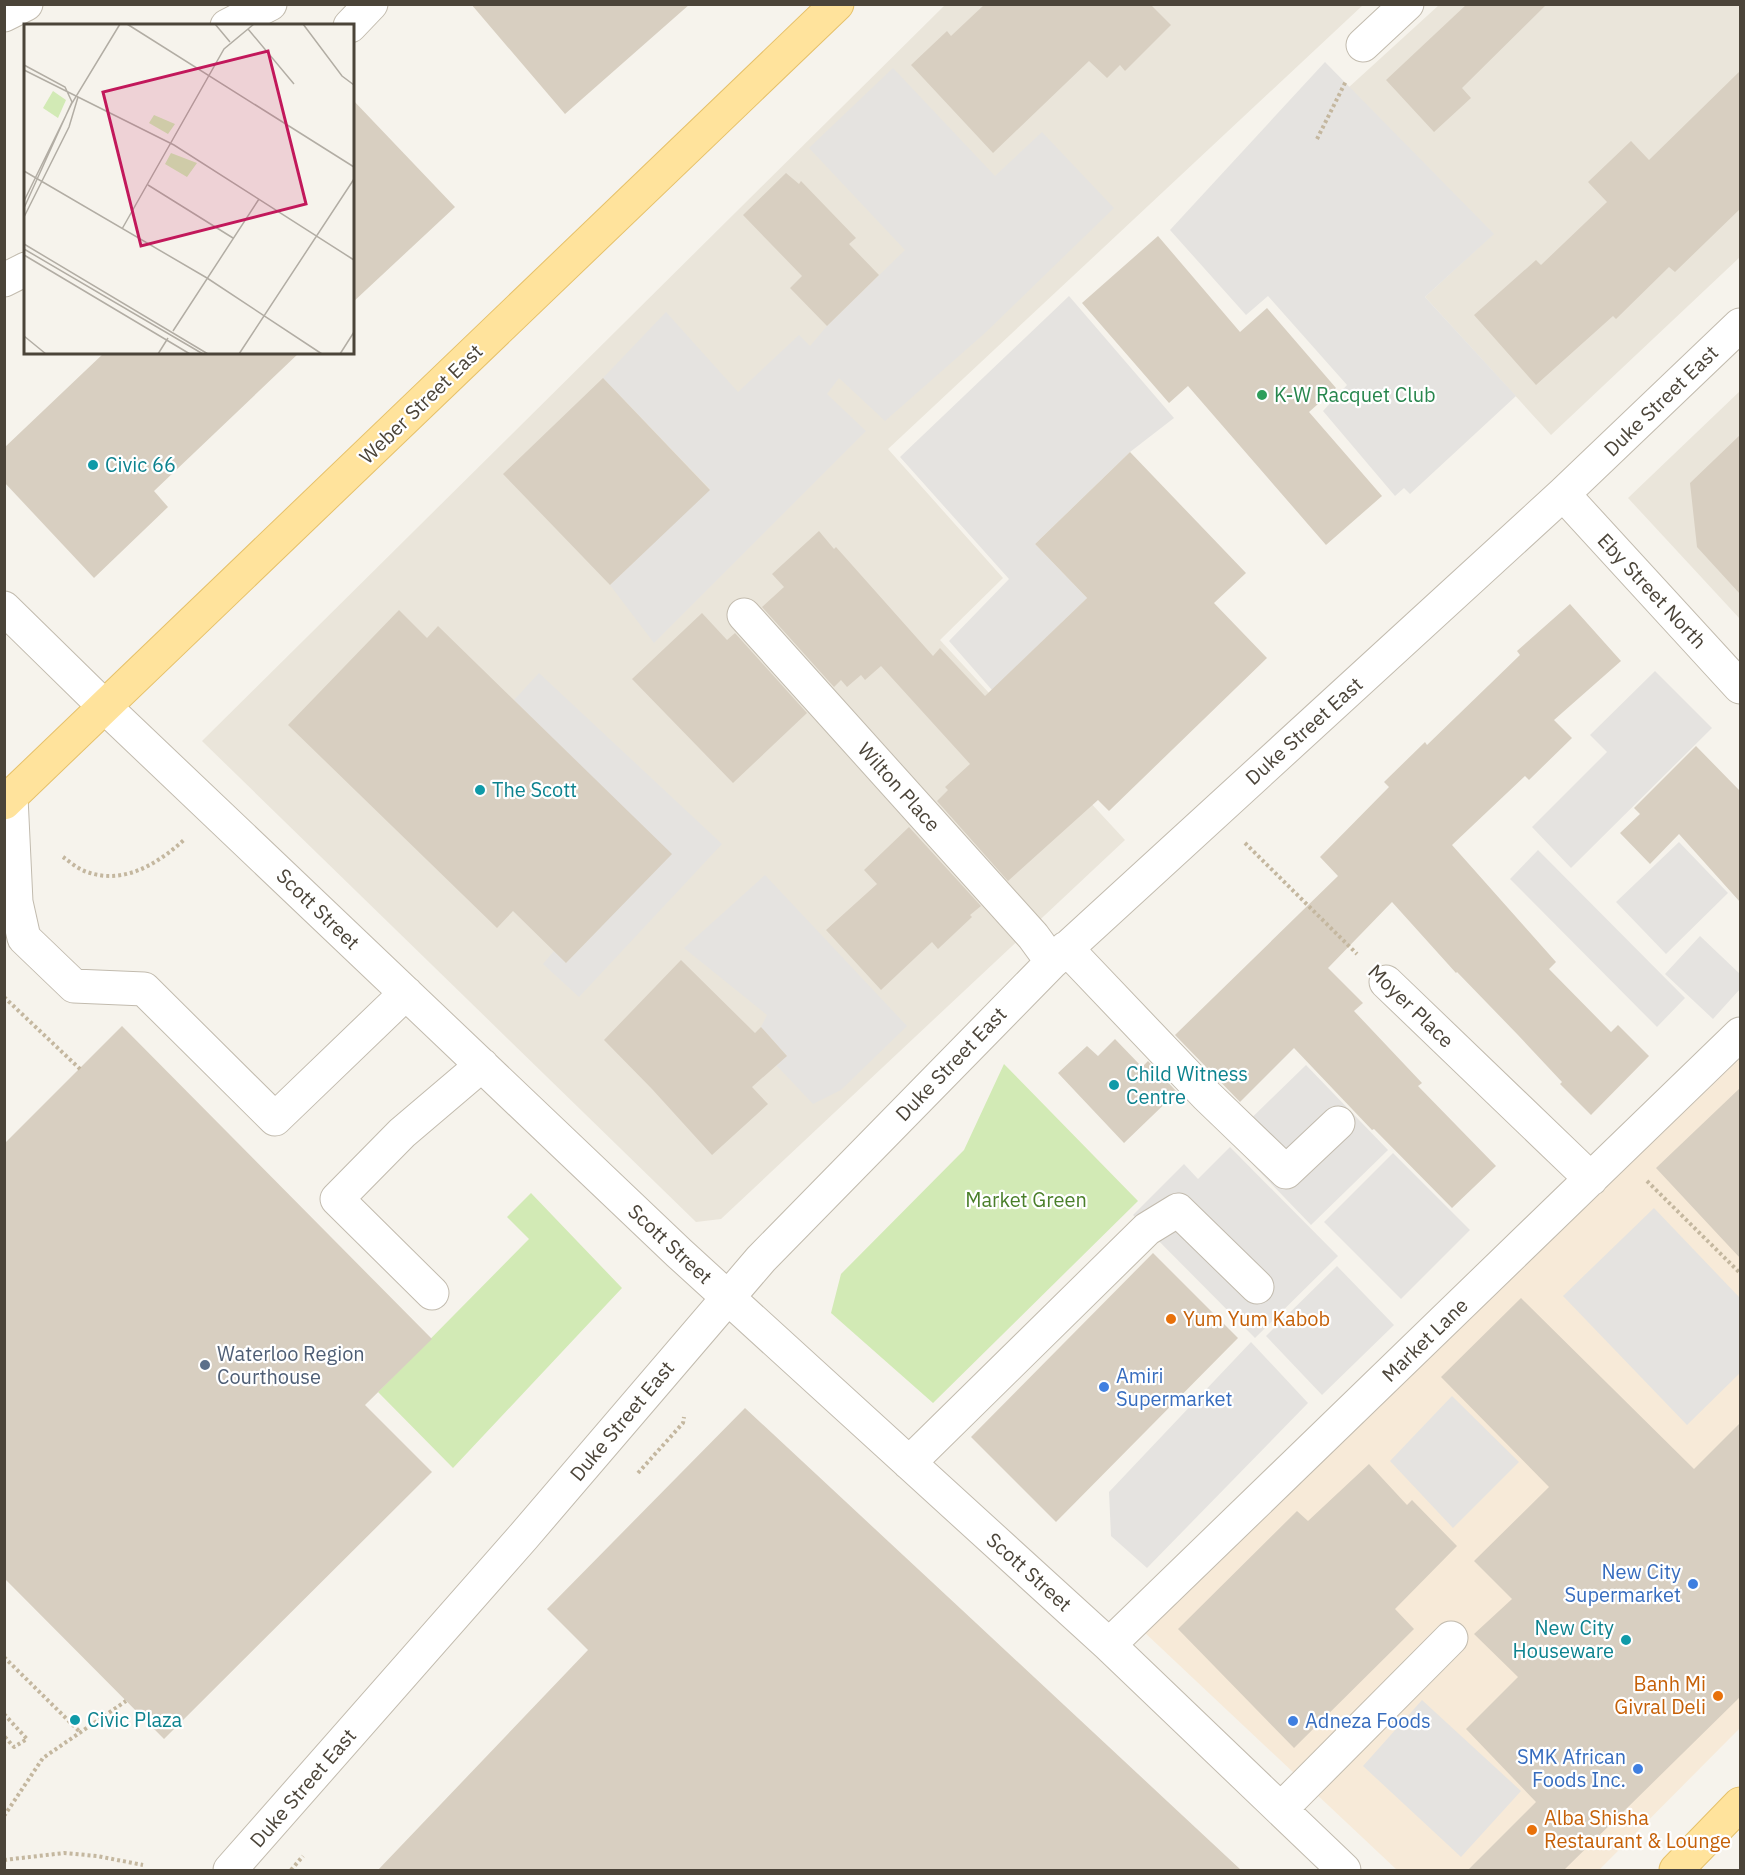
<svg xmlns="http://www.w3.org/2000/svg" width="1745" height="1875" font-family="'IBM Plex Sans',sans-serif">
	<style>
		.residential { fill: #eae5da }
		.commercial { fill: #f7ead8 }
		.green { fill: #d2eab5 }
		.parking { fill: #e5e3e0 }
		.building { fill: #d8cfc1 }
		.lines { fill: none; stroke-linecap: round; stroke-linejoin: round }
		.minor-casing { stroke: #c2bbae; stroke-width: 35 }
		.major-casing { stroke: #e6c16a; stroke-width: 35 }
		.path { stroke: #c4b79f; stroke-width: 4; stroke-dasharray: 3 3; stroke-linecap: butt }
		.minor { stroke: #fff; stroke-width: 33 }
		.major { stroke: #ffe39c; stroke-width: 33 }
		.leisure-dot { fill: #2e9e5b; stroke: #fff; stroke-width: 2 }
		.culture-dot { fill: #0f9aa8; stroke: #fff; stroke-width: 2 }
		.food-dot { fill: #e8710a; stroke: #fff; stroke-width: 2 }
		.service-dot { fill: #5c6f8a; stroke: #fff; stroke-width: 2 }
		.shop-dot { fill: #3f7fe0; stroke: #fff; stroke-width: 2 }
		.labels { text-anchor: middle; stroke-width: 4.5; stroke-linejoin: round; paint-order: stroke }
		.leisure-label { font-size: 20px; fill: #27864d; stroke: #fff; text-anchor: start }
		.street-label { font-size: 20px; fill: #4b4439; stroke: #fff }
		.culture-label { font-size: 20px; fill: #0d838f; stroke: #fff; text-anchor: start }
		.park-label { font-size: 20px; fill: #4a7f2a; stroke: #fff }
		.food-label { font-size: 20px; fill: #c56008; stroke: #fff; text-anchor: start }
		.service-label { font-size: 20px; fill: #4e5e75; stroke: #fff; text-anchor: start }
		.shop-label { font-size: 20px; fill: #366cbe; stroke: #fff; text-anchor: start }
		.inset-road { fill: none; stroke: #b2ada4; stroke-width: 1.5 }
		.view { fill: #c2185b; fill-opacity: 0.15; stroke: #c2185b; stroke-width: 3 }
		.inset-edge { fill: none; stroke: #4b4439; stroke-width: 3 }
	</style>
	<rect width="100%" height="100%" fill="#f6f3ec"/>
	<path class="residential" d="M 945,5 L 1363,5 L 888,449 L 1003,578 L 940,640 L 1125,840 L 721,1219 L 696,1222 L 202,741 Z
		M 1439,5 L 1740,5 L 1740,257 L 1551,435 L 1425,297 L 1493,234 L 1348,88 Z
		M 1740,391 L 1740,619 L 1628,498 Z"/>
	<path class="commercial" d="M 1740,1058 L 1740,1728 L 1599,1870 L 1397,1870 L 1143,1631 Z"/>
	<path class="green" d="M 1004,1064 L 1138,1201 L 933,1403 L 831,1313 L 841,1274 L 964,1150 Z
		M 531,1193 L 622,1288 L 453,1468 L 378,1392 L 529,1239 L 507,1217 Z"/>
	<path class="parking" d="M 1325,62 L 1494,234 L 1425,297 L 1516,396 L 1410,494 L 1404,488 L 1395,496 L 1323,411 L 1347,385 L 1268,296 L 1246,315 L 1170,230 Z
		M 893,68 L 995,176 L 1042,132 L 1114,208 L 985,333 L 885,421 L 839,378 L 827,394 L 866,431 L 654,643 L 610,585 L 710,489 L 603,378 L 666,312 L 738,392 L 799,335 L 810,346 L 827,326 L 905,250 L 809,148 Z
		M 1069,296 L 1174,418 L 1130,452 L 1035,544 L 1087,598 L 992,690 L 949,641 L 1009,579 L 900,457 Z
		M 1655,671 L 1712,728 L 1571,868 L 1532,827 L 1607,752 L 1590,735 Z
		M 539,673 L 722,844 L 579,997 L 543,964 L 554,951 L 566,963 L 671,854 L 514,700 Z
		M 1679,842 L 1728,893 L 1666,954 L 1616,902 Z
		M 1538,850 L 1685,998 L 1657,1027 L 1510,879 Z
		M 765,875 L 907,1026 L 841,1090 L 813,1104 L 776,1065 L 787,1056 L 761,1027 L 767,1015 L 684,948 Z
		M 1700,936 L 1740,974 L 1740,989 L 1713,1019 L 1665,974 Z
		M 1306,1065 L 1388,1150 L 1311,1225 L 1229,1140 Z
		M 1230,1147 L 1338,1256 L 1255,1338 L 1133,1215 L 1184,1164 L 1198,1179 Z
		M 1393,1153 L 1470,1230 L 1401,1299 L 1324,1222 Z
		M 1654,1208 L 1740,1298 L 1740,1373 L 1687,1425 L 1563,1296 Z
		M 1337,1266 L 1394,1325 L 1322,1395 L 1266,1336 Z
		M 1251,1342 L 1308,1403 L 1147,1568 L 1111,1536 L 1109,1492 Z
		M 1452,1396 L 1519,1462 L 1453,1528 L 1390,1461 Z
		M 1422,1700 L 1521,1791 L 1461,1857 L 1363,1766 Z"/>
	<path class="building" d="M 471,4 L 690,4 L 565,114 Z
		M 985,4 L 1150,4 L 1171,25 L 1125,71 L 1120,65 L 1107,78 L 1089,61 L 993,153 L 911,65 L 947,31 L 951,36 Z
		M 1467,4 L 1547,4 L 1462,88 L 1471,98 L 1434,132 L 1386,80 Z
		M 1740,71 L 1740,209 L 1675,272 L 1669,267 L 1616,319 L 1613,316 L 1536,385 L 1474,315 L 1536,260 L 1541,265 L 1607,202 L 1588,182 L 1631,141 L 1649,160 Z
		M 352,99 L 455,207 L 352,303 Z
		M 786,173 L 799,184 L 801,181 L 856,238 L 849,244 L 879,275 L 827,326 L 790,288 L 802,276 L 743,215 Z
		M 1158,236 L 1240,332 L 1267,308 L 1336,388 L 1309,412 L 1382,496 L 1326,545 L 1188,386 L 1169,403 L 1082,303 Z
		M 105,352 L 300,352 L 154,491 L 168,507 L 94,578 L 4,482 L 4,448 Z
		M 603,378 L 710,490 L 610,585 L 503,474 Z
		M 1740,435 L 1740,594 L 1697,547 L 1690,483 Z
		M 1130,452 L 1246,573 L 1214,603 L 1267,658 L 1109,811 L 1098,800 L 1008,881 L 937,801 L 948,790 L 945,787 L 970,764 L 881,666 L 865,680 L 861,675 L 847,687 L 841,680 L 834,687 L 762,607 L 784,587 L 772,574 L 819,531 L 834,549 L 836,547 L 933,656 L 940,648 L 985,696 L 1087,598 L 1035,544 Z
		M 1570,604 L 1621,661 L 1554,720 L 1572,738 L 1529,780 L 1525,776 L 1452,845 L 1556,962 L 1549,969 L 1611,1032 L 1618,1025 L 1649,1056 L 1591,1115 L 1560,1084 L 1562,1082 L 1518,1035 L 1457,972 L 1456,973 L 1392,902 L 1328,968 L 1363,1003 L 1354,1011 L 1422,1083 L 1418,1086 L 1496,1166 L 1452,1208 L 1374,1129 L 1372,1130 L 1294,1048 L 1240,1102 L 1175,1035 L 1338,876 L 1320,857 L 1389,787 L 1384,782 L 1425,742 L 1427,745 L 1520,655 L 1517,651 Z
		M 399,610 L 427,638 L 438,626 L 672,854 L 566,963 L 513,911 L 497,928 L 288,725 Z
		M 702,613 L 727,640 L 735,633 L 807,713 L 733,783 L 632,679 Z
		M 1696,746 L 1740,791 L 1740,902 L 1679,834 L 1650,864 L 1620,833 L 1640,814 L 1634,808 Z
		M 909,827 L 981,906 L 970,915 L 972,917 L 938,949 L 932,942 L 881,990 L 826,930 L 877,884 L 864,870 Z
		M 681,960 L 755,1033 L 761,1027 L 787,1056 L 752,1087 L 768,1104 L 712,1155 L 652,1089 L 604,1040 Z
		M 122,1026 L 432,1339 L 365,1405 L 432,1472 L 164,1739 L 4,1578 L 4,1144 Z
		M 1115,1039 L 1142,1067 L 1148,1061 L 1177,1092 L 1124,1143 L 1058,1073 L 1087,1046 L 1098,1056 Z
		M 1740,1088 L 1740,1258 L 1656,1168 Z
		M 1153,1253 L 1238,1338 L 1056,1522 L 971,1437 Z
		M 1521,1298 L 1694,1469 L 1740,1423 L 1740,1697 L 1564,1870 L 1468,1870 L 1536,1802 L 1466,1729 L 1518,1677 L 1474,1634 L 1512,1599 L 1474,1561 L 1549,1487 L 1441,1377 Z
		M 745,1408 L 976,1623 L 1241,1870 L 378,1870 L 588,1650 L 547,1609 Z
		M 1369,1464 L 1407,1505 L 1412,1500 L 1457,1546 L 1395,1609 L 1414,1629 L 1294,1748 L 1178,1629 L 1297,1511 L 1308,1521 Z"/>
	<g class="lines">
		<g class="minor-casing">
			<path id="minor" d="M 4,15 L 26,4
				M 227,26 L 270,4
				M 350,26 L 371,4
				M 1363,45 L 1407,4
				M 4,280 L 26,269
				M 1563,494 L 1740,687
				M 4,608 L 105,707 L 679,1253 L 1109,1645 L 1344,1870
				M 744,615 L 1033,936 L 1052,962
				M 11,797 L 16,902 L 24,938 L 74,986 L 144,989 L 275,1119 L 406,993
				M 1066,948 L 1207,1096 L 1286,1172 L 1338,1123
				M 1386,982 L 1591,1179
				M 432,1293 L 337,1199 L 402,1133 L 482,1065
				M 909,1463 L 1147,1229 L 1178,1210 L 1257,1287
				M 1109,1645 L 1740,1034
				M 1281,1809 L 1451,1638
				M 230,1870 L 523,1537 L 761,1259 L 1052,962 L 1563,494 L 1740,325"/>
		</g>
		<g class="major-casing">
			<path id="major" d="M 4,803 L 837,4
				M 1676,1870 L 1740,1804"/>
		</g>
		<path class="path" d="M 1317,139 L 1346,81
			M 1245,843 L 1357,954
			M 63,857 C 70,862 78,869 87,872 C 124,885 157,864 184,840
			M 4,997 L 80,1069
			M 1647,1181 L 1740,1273
			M 638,1473 L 683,1423 L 684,1417
			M 4,1657 L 81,1733
			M 4,1714 L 27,1739 L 14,1747 L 4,1736
			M 4,1816 L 43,1758 L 126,1701
			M 4,1860 L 64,1853 L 97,1856 L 143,1865
			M 291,1870 L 303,1856"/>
		<use href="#minor" class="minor"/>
		<use href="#major" class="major"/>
	</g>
	<circle class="leisure-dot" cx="1262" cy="395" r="6"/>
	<g class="culture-dot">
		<circle cx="93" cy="465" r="6"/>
		<circle cx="480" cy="790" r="6"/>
		<circle cx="1114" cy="1085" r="6"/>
		<circle cx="1626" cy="1640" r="6"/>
		<circle cx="75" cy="1720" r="6"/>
	</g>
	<g class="food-dot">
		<circle cx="1171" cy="1319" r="6"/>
		<circle cx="1718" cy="1696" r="6"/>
		<circle cx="1532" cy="1830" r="6"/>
	</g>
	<circle class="service-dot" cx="205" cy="1365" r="6"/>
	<g class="shop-dot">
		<circle cx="1104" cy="1387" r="6"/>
		<circle cx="1693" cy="1584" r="6"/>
		<circle cx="1293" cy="1721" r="6"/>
		<circle cx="1638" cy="1769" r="6"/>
	</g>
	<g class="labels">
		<g class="leisure-label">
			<text x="1274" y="402">K-W Racquet Club</text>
		</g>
		<g class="street-label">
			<text transform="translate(1661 401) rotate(-44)" y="7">Duke Street East</text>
			<text transform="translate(421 404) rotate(-44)" y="7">Weber Street East</text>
			<text transform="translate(1652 591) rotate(47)" y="7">Eby Street North</text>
			<text transform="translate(1304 731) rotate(-42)" y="7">Duke Street East</text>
			<text transform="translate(899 787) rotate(48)" y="7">Wilton Place</text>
			<text transform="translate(318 909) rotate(44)" y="7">Scott Street</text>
			<text transform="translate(1411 1006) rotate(44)" y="7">Moyer Place</text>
			<text transform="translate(951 1064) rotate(-46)" y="7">Duke Street East</text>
			<text transform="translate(670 1244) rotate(43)" y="7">Scott Street</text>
			<text transform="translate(1425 1340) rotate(-44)" y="7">Market Lane</text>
			<text transform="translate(622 1421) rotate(-50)" y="7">Duke Street East</text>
			<text transform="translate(1029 1572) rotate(42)" y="7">Scott Street</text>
			<text transform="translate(303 1788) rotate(-49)" y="7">Duke Street East</text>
		</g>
		<g class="culture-label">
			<text x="105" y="472">Civic 66</text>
			<text x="492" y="797">The Scott</text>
			<text x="1126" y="1081">Child Witness<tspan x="1126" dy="23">Centre</tspan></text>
			<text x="1614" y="1635" text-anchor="end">New City<tspan x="1614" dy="23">Houseware</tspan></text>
			<text x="87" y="1727">Civic Plaza</text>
		</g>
		<g class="park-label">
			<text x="1026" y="1207">Market Green</text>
		</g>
		<g class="food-label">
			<text x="1183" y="1326">Yum Yum Kabob</text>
			<text x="1706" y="1691" text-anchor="end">Banh Mi<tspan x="1706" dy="23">Givral Deli</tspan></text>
			<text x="1544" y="1825">Alba Shisha<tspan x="1544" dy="23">Restaurant &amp; Lounge</tspan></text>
		</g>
		<g class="service-label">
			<text x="217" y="1361">Waterloo Region<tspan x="217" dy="23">Courthouse</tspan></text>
		</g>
		<g class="shop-label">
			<text x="1116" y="1383">Amiri<tspan x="1116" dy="23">Supermarket</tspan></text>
			<text x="1681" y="1579" text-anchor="end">New City<tspan x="1681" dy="23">Supermarket</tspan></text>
			<text x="1305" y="1728">Adneza Foods</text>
			<text x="1626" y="1764" text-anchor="end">SMK African<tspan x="1626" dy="23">Foods Inc.</tspan></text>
		</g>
	</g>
	<g transform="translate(24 24)">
		<rect width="330" height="330" fill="#f6f3ec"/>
		<path d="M 29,67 L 42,76 L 34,94 L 19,84 ZM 130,91 L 151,100 L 144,110 L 125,99 ZM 147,129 L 173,139 L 163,153 L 141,140 Z" fill="#d2eab5"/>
		<path class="inset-road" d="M 103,0 L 330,143M 191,0 L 206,18M 279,0 L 318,52 L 330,61M 224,5 L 270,60M 0,41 L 41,63 L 48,78 L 0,184M 0,46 L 150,121 L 330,236M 0,147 L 183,254 L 298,330M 124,161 L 209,214M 0,177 L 48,79 L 96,0M 0,193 L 45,103 L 54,73M 98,205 L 200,25 L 230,0M 0,220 L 184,330M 0,225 L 179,330M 0,231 L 166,330M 149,307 L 235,175M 0,312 L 22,330M 134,330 L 144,314M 215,330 L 330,155M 316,330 L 330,308"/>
		<path class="view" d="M 244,27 L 282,180 L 117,222 L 79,68 Z"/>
		<rect width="330" height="330" class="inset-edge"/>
	</g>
	<rect width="1745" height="1875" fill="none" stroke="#4b4439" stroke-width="12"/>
</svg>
